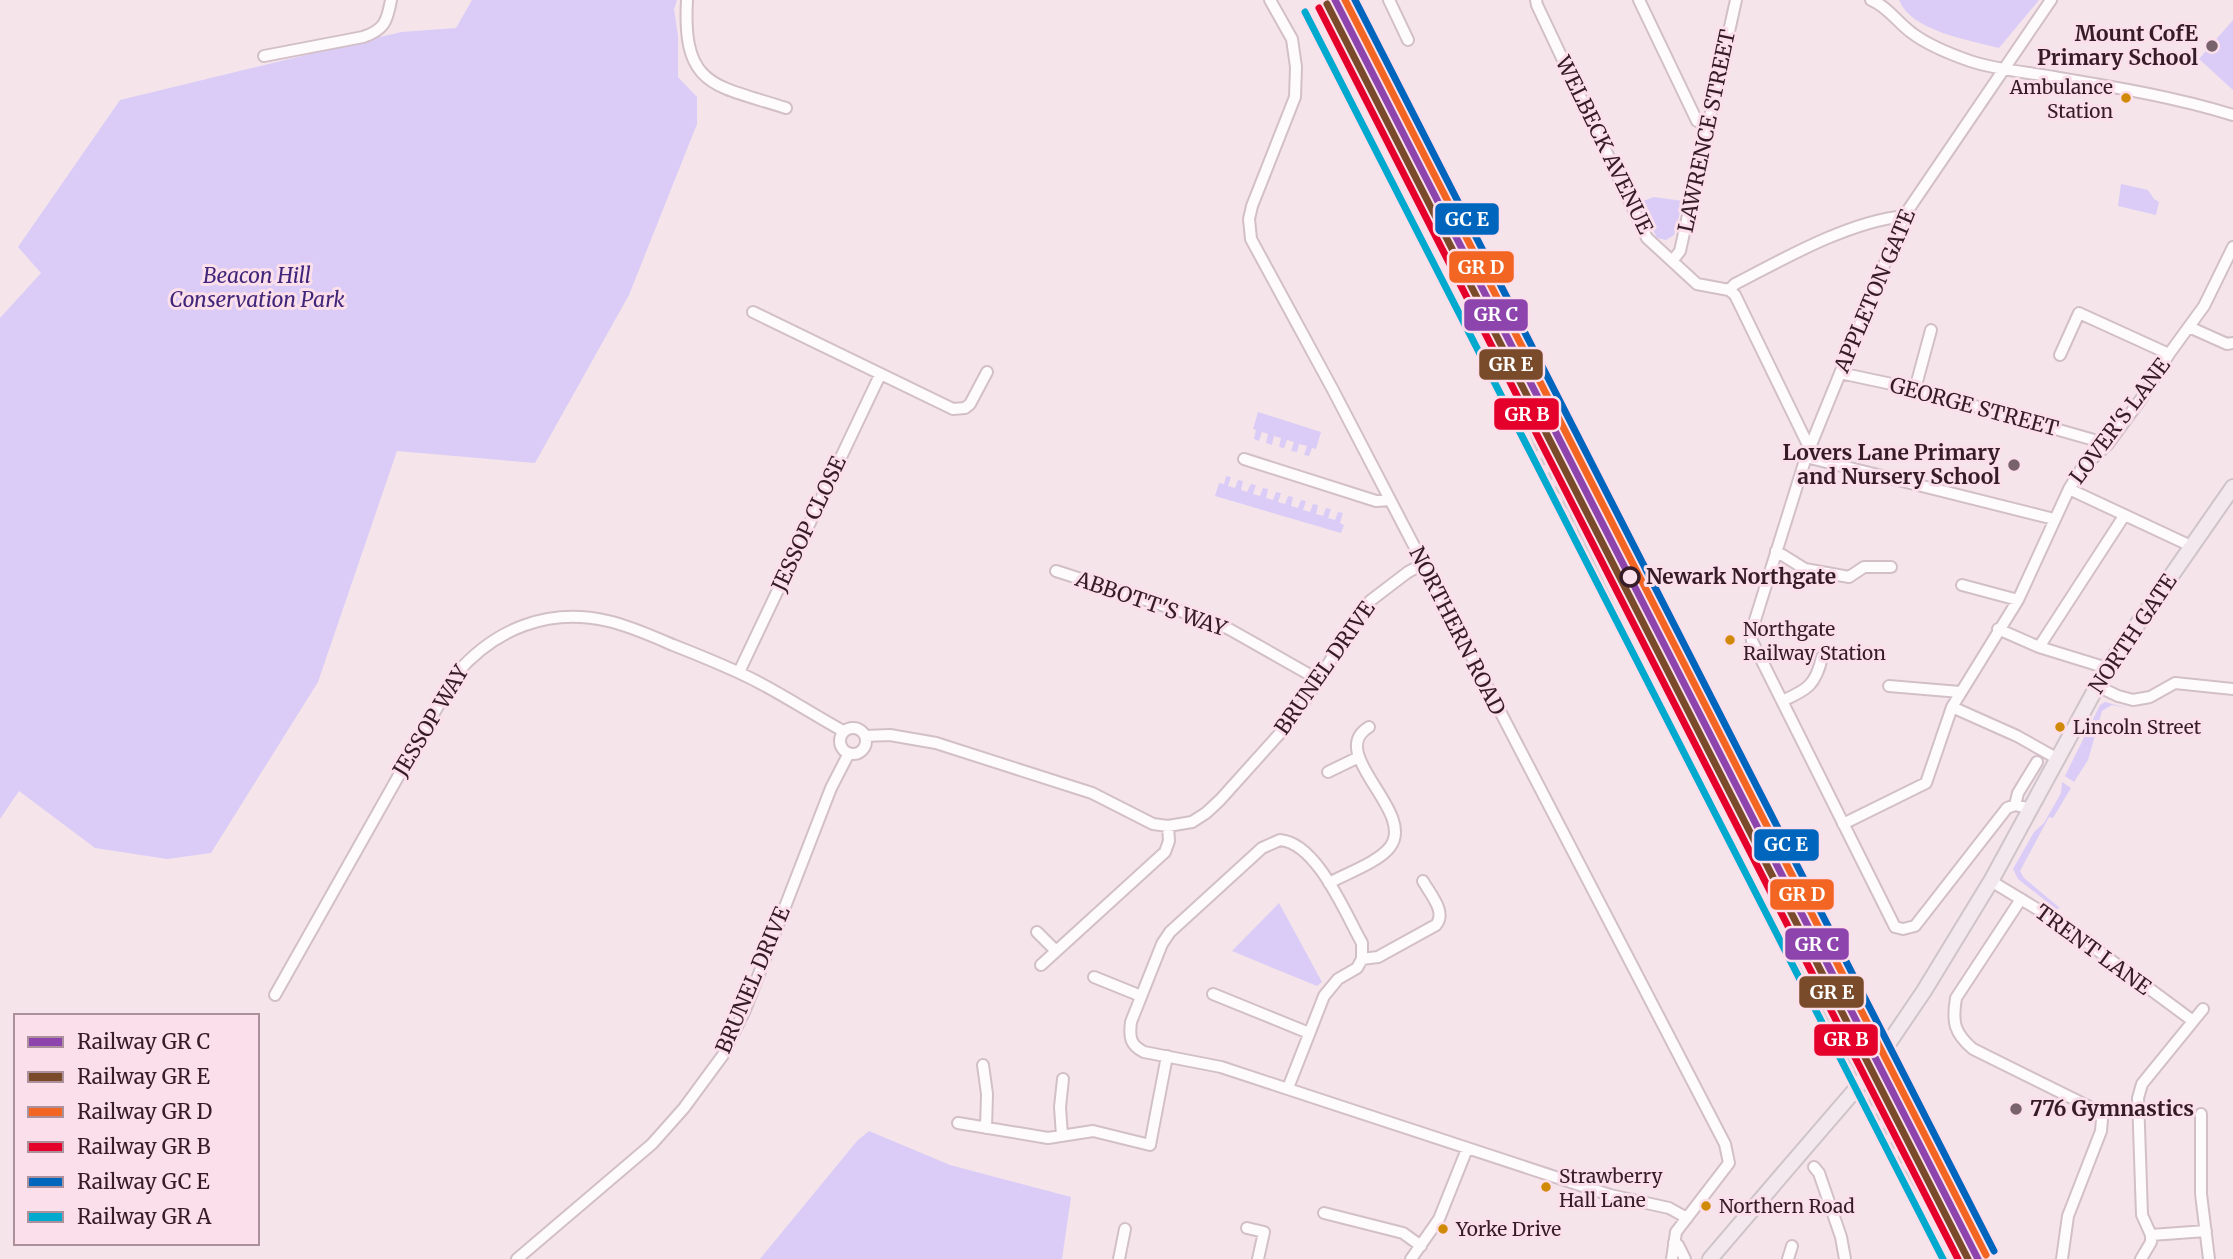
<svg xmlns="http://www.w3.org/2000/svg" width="2233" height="1259" font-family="Merriweather,serif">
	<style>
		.green { fill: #daccf6 }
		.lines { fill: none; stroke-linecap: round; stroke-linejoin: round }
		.minor-casing { stroke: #d3bfc7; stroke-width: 14 }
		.major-casing { stroke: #cfc4c8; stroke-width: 18 }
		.minor { stroke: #fefbfc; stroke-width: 10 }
		.major { stroke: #f2e8ed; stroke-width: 14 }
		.rail-casing { stroke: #d1ccce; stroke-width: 5 }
		.rail { stroke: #fbdfea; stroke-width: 2.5; stroke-dasharray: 8; stroke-linecap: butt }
		.major-bridge-casing { stroke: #cfc4c8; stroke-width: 18; stroke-linecap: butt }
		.major-bridge { stroke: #f2e8ed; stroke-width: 14 }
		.rail-1-casing { stroke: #fbdfea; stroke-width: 12 }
		.rail-2-casing { stroke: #fbdfea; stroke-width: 12 }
		.rail-3-casing { stroke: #fbdfea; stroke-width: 12 }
		.rail-4-casing { stroke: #fbdfea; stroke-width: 12 }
		.rail-5-casing { stroke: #fbdfea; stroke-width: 12 }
		.rail-6-casing { stroke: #fbdfea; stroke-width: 12 }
		.rail-1 { stroke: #8e44ad; stroke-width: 7 }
		.rail-2 { stroke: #7a4b2a; stroke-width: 7 }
		.rail-3 { stroke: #f26522; stroke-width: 7 }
		.rail-4 { stroke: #e4002b; stroke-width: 7 }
		.rail-5 { stroke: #0065bd; stroke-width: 7 }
		.rail-6 { stroke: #00a9ce; stroke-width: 7 }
		.poi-dot { fill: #78626c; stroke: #fbdfea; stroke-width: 2.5 }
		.bus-dot { fill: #d08a08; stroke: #fbdfea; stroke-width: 2.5 }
		.stop-dot { fill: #fbdfea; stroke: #351c27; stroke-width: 3.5 }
		.labels { text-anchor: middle; stroke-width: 6; stroke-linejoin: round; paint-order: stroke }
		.bus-label { font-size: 19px; fill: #351c27; stroke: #fbdfea; text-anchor: start }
		.poi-label { font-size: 21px; font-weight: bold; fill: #351c27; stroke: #fbdfea; text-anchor: end }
		.street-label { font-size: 21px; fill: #351c27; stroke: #fbdfea }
		.park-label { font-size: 21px; font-style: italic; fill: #40267a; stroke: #fbdfea }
		.stop-label { font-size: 21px; font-weight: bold; fill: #351c27; stroke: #fbdfea; text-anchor: start }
		.line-badge { stroke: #fbdfea; stroke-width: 2.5 }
		.badge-label { font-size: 19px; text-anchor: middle; font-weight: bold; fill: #fff }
	</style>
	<rect width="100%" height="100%" fill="#f5e5eb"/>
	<path class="green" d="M 472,0 L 677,0 L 674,9 L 678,36 L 678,77 L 697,97 L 697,124 L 629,295 L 535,463 L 397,451 L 318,682 L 211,853 L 167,859 L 95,848 L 19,791 L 0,819 L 0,318 L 41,273 L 18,247 L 120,100 L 401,32 L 456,28 Z
		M 1899,0 L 2039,0 L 1999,48 C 1969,40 1911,31 1899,0 Z
		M 2233,20 L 2233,90 L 2199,59 Z
		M 2121,184 L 2148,190 L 2154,199 L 2159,202 L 2156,215 L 2118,206 Z
		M 1654,197 L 1683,201 L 1674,235 L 1666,240 L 1657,238 L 1640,202 Z
		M 1258,412 L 1321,432 L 1316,449 L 1312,448 L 1309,456 L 1304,455 L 1307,446 L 1299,444 L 1297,452 L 1291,451 L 1294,442 L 1287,440 L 1284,448 L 1279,447 L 1281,438 L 1274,436 L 1272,445 L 1266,443 L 1268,434 L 1262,432 L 1259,441 L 1254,439 L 1256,430 L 1253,429 Z
		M 1226,476 L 1231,477 L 1228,486 L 1235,488 L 1238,480 L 1243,481 L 1241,490 L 1247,492 L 1251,484 L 1256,485 L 1253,494 L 1260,496 L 1263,488 L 1268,489 L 1266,498 L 1273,500 L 1276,492 L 1281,493 L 1278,502 L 1285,504 L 1288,496 L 1293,497 L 1291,506 L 1298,508 L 1301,500 L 1306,501 L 1303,510 L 1310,512 L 1313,504 L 1318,505 L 1316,514 L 1323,516 L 1326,508 L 1331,509 L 1328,518 L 1335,520 L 1338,512 L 1343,513 L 1340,523 L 1344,525 L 1341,533 L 1215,496 L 1219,483 L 1224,484 Z
		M 2105,702 L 2127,708 L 2112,705 L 2102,711 L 2088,760 L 2074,782 L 2065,776 L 2100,705 Z
		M 2062,782 L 2071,788 L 2053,818 L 2049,817 L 2020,871 L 2024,878 L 2060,908 L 2056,909 L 2018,879 L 2013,869 L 2034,832 L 2044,823 L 2061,793 Z
		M 1279,903 L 1322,982 L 1317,986 L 1232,951 Z
		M 869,1131 L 950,1165 L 1071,1197 L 1062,1259 L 760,1259 L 857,1141 Z"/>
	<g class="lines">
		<g class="minor-casing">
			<path id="minor" d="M 687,0 C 682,88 715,85 786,108
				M 1270,0 L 1292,39 L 1296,67 L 1295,97 L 1252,206 L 1249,219 L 1251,239 L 1333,390 L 1725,1144 L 1729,1163 L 1676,1232 L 1672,1259
				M 1389,0 L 1408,40
				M 1536,0 L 1537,5 L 1647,238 L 1697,284 L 1729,290
				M 1639,0 L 1697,121 L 1708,126
				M 1871,0 C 1887,6 1898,23 1912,33 C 1929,46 1950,54 1970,61 C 1997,70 2026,72 2054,77 C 2114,87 2175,97 2233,115
				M 264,56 L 363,37 C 384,30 387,22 391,0
				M 1673,260 L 1680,251 L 1736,0
				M 1729,290 L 1735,284 C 1785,258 1848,222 1904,216
				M 1729,290 L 1735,295 L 1810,449
				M 753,312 L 953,409 L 965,408 L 970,404 L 987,372
				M 2189,327 L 2227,344 L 2233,343
				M 2060,355 L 2079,313 L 2169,354
				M 1840,373 L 1915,389 L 2108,444
				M 1915,389 L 1931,330
				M 1806,457 L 2054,519
				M 1244,459 L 1376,501 L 1390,500
				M 2069,489 L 2193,547
				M 1776,551 L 1805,569 L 1849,577 L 1864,567 L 1891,567
				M 1056,571 L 1211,621 L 1229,629 L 1319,680
				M 1962,585 L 2018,600
				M 1998,629 L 2039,647 L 2107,668
				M 2039,647 L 2124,516
				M 739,672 L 880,375
				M 1889,686 L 1960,692
				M 2097,686 L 2118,696 L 2133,700 L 2150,697 L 2175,683 L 2233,689
				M 1782,701 C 1807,690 1816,685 1822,657
				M 1952,707 L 2017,736 L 2058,759
				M840 741a13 13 0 1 1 26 0a13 13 0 1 1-26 0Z
				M 865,736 L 890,735 L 936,743 L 1092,793 L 1153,824 L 1168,826 L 1192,822 L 1206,813 L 1220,800 L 1282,731 L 1303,704 L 1352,626 L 1370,601 L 1408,572 L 1423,564
				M 1328,772 L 1359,757
				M 2015,805 L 2018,793 L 2037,762
				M 2031,809 L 2015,805 L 2007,808 L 1915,926 L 1903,929 L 1895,927 L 1752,641 L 1751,633 L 1806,457 L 1904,216 L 2051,0
				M 1843,824 L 1926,783 L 1952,707 L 2018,600 L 2069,489 L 2082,468 L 2108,444 L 2141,399 L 2169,354 L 2204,306 L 2233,247
				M 1991,881 L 2062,924 L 2193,1021
				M 1329,883 C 1345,874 1379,862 1390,847 C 1417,812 1325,753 1369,727
				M 2021,899 L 1956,998 C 1952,1022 1954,1033 1973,1049 L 2096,1110 L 2102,1119 L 2101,1131 L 2068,1216 L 2062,1259
				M 1037,932 L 1056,951
				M 1362,959 L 1378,957 L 1436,925 C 1447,912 1430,894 1423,881
				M 1041,965 L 1165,852 L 1169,841 L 1168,826
				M 1094,977 L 1141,996
				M 1213,994 L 1309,1033
				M 275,995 L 456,674 C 495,629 548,607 608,621 C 630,626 652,636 673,645 C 701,656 729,667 756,681 C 785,696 814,715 843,731
				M 983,1065 L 987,1094 L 986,1128
				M 1288,1088 L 1324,996 L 1338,979 L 1357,968 L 1362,959 L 1362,943 C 1345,913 1317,843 1280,840 L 1262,848 L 1170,932 L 1162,944 L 1131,1022 C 1129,1037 1130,1045 1144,1052 L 1221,1067 L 1610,1195 L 1669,1208 L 1687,1218
				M 2201,1114 L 2201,1194 L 2209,1259
				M 958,1123 L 1048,1138 L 1093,1131 L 1150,1145 L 1167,1056
				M 1062,1136 L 1060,1107 L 1063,1079
				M 1814,1167 L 1819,1173 L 1841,1237 L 1845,1259
				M 1324,1213 L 1403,1233 L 1421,1246
				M 1247,1228 L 1264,1232 L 1258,1259
				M 2151,1235 L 2206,1231
				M 1674,1243 L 1678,1245 L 1685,1259
				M 517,1259 L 652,1144 L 684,1108 L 723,1055 L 745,1010 L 831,788 L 849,753
				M 1119,1259 L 1125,1229
				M 1411,1259 L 1439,1219 L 1467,1149
				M 1788,1259 L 1792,1246
				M 2141,1259 L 2151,1242 L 2151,1235 L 2142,1215 L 2138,1098 L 2142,1084 L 2203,1009"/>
		</g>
		<g class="major-casing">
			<path id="major" d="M 1886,1047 L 1924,991 L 1991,881 L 2107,668 L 2233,487
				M 1710,1259 L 1793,1162"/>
		</g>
		<use href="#minor" class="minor"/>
		<use href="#major" class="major"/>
		<g class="rail-casing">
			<path id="rail" d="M 1518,390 L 1538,452 L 1689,761 L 1898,1156 L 1960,1259"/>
		</g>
		<use href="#rail" class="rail"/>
		<g class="major-bridge-casing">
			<path id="major-bridge" d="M 1793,1162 L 1855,1090 L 1886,1047"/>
		</g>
		<use href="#major-bridge" class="major-bridge"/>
		<g class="rail-1-casing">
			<path id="rail-1" d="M 1335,0 L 1978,1259"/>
		</g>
		<g class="rail-2-casing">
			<path id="rail-2" d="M 1327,4 L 1968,1259"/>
		</g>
		<g class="rail-3-casing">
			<path id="rail-3" d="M 1345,0 L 1986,1255"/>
		</g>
		<g class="rail-4-casing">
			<path id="rail-4" d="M 1319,8 L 1958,1259"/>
		</g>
		<g class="rail-5-casing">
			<path id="rail-5" d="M 1355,0 L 1994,1251"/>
		</g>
		<g class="rail-6-casing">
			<path id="rail-6" d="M 1305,12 L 1943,1259"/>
		</g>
		<use href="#rail-1" class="rail-1"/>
		<use href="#rail-2" class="rail-2"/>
		<use href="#rail-3" class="rail-3"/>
		<use href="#rail-4" class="rail-4"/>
		<use href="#rail-5" class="rail-5"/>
		<use href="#rail-6" class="rail-6"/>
	</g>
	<g class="poi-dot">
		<circle cx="2212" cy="46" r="7"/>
		<circle cx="2014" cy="465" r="7"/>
		<circle cx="2016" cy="1109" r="7"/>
	</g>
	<g class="bus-dot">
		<circle cx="2126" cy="98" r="6"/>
		<circle cx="1730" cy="640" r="6"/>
		<circle cx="2060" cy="727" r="6"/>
		<circle cx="1546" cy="1187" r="6"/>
		<circle cx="1706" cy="1206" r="6"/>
		<circle cx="1443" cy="1229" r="6"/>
	</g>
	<circle class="stop-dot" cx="1630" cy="577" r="9"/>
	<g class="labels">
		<g class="bus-label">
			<text x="2113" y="94" text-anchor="end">Ambulance<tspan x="2113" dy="24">Station</tspan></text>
			<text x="1743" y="636">Northgate<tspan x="1743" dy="24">Railway Station</tspan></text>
			<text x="2073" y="734">Lincoln Street</text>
			<text x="1559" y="1183">Strawberry<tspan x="1559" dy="24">Hall Lane</tspan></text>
			<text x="1719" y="1213">Northern Road</text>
			<text x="1456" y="1236">Yorke Drive</text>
		</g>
		<g class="poi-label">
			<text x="2198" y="41">Mount CofE<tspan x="2198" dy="24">Primary School</tspan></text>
			<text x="2000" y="460">Lovers Lane Primary<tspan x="2000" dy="24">and Nursery School</tspan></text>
			<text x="2030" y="1116" text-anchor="start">776 Gymnastics</text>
		</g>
		<g class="street-label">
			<text transform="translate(1707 131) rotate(-78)" y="7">LAWRENCE STREET</text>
			<text transform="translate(1604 145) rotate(64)" y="7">WELBECK AVENUE</text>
			<text transform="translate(1875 291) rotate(-67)" y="7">APPLETON GATE</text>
			<text transform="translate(1974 407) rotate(15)" y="7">GEORGE STREET</text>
			<text transform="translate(2120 421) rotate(-53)" y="7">LOVER'S LANE</text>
			<text transform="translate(809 524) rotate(-65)" y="7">JESSOP CLOSE</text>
			<text transform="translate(1151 604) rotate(19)" y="7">ABBOTT'S WAY</text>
			<text transform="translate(1457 631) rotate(63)" y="7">NORTHERN ROAD</text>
			<text transform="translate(2133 634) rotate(-56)" y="7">NORTH GATE</text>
			<text transform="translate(1325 668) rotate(-55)" y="7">BRUNEL DRIVE</text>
			<text transform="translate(431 721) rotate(-59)" y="7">JESSOP WAY</text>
			<text transform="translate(2093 950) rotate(36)" y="7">TRENT LANE</text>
			<text transform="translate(753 980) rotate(-67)" y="7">BRUNEL DRIVE</text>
		</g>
		<g class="park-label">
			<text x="257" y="283">Beacon Hill<tspan x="257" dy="24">Conservation Park</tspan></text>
		</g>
		<g class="stop-label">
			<text x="1646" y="584">Newark Northgate</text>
		</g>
	</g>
	<g class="line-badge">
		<rect x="1434" y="202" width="66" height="34" rx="7" fill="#0065bd"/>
		<rect x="1448" y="250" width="67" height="34" rx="7" fill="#f26522"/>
		<rect x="1463" y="298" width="66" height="34" rx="7" fill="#8e44ad"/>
		<rect x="1478" y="348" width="66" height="33" rx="7" fill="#7a4b2a"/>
		<rect x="1493" y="397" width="67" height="34" rx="7" fill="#e4002b"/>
		<rect x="1753" y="828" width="67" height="34" rx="7" fill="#0065bd"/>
		<rect x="1769" y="878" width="66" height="33" rx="7" fill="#f26522"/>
		<rect x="1784" y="927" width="66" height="34" rx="7" fill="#8e44ad"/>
		<rect x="1798" y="975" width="67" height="34" rx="7" fill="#7a4b2a"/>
		<rect x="1813" y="1023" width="66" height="34" rx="7" fill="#e4002b"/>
	</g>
	<g class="badge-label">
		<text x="1467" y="226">GC E</text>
		<text x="1481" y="274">GR D</text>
		<text x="1496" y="321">GR C</text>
		<text x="1511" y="371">GR E</text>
		<text x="1527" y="421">GR B</text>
		<text x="1786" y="851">GC E</text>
		<text x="1802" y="901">GR D</text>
		<text x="1817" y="951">GR C</text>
		<text x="1832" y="999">GR E</text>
		<text x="1846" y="1046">GR B</text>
	</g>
	<rect x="14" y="1014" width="245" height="231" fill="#fbdfea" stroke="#ac919c" stroke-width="2"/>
	<rect x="28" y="1037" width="35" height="10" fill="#8e44ad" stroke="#ac919c" stroke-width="2"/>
	<text x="77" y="1049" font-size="21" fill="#351c27">Railway GR C</text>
	<rect x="28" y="1072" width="35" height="10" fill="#7a4b2a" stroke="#ac919c" stroke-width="2"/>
	<text x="77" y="1084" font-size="21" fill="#351c27">Railway GR E</text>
	<rect x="28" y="1107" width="35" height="10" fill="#f26522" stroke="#ac919c" stroke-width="2"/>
	<text x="77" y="1119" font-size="21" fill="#351c27">Railway GR D</text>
	<rect x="28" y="1142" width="35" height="10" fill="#e4002b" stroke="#ac919c" stroke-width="2"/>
	<text x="77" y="1154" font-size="21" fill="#351c27">Railway GR B</text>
	<rect x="28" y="1177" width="35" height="10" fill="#0065bd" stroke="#ac919c" stroke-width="2"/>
	<text x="77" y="1189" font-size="21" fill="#351c27">Railway GC E</text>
	<rect x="28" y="1212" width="35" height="10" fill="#00a9ce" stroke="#ac919c" stroke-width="2"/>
	<text x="77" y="1224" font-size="21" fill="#351c27">Railway GR A</text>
</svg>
